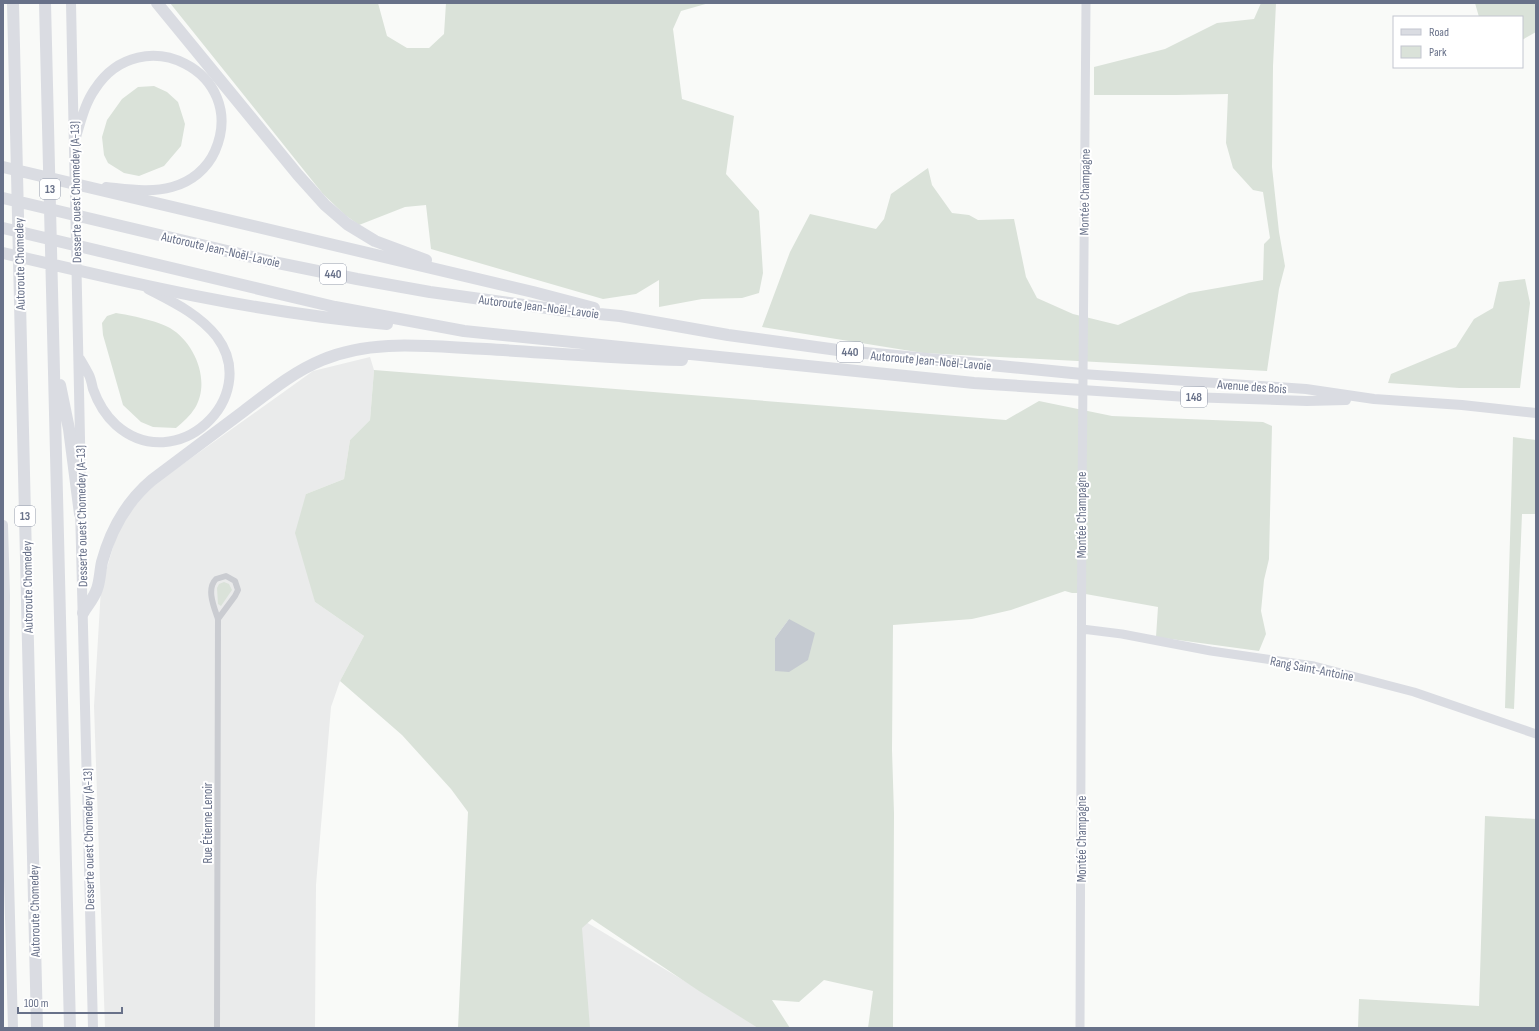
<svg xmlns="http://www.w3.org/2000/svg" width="1539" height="1031" font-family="'Sofia Sans Condensed',sans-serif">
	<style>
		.built { fill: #eaebeb }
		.green { fill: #dae2d9; fill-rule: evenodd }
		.water { fill: #c5cad1 }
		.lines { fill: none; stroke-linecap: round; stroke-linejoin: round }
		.street { stroke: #caccd1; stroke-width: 6 }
		.secondary { stroke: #dadce2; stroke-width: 9 }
		.primary { stroke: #dadce2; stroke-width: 10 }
		.highway { stroke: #dadce2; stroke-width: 12 }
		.labels { text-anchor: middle; stroke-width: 4; stroke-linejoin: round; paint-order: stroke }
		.shield { fill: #fff; stroke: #959cac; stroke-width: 1 }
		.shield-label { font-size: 12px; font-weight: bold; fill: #687189 }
		.street-label { font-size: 13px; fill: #687189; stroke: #fff }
	</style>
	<rect width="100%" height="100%" fill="#f9faf8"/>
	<path class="built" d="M 370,357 L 374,370 L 370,420 L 350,440 L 344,479 L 306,494 L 315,602 L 364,636 L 340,681 L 331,707 L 316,885 L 315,1028 L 105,1028 L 94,706 L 101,588 L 118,530 L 145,491 L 313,371 Z
		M 576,916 L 763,1028 L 574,1028 Z"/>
	<path class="green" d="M 170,3 L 378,3 L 387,36 L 407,48 L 429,48 L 444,34 L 446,3 L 709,3 L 681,11 L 673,29 L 682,99 L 734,116 L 726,174 L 759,211 L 763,273 L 759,293 L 742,298 L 702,299 L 659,307 L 659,280 L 636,294 L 603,299 L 431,249 L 426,205 L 405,207 L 359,225 L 345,215 L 323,194 Z
		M 1261,3 L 1276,3 L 1273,66 L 1272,167 L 1279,232 L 1285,266 L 1279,289 L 1267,371 L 923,353 L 762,327 L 790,252 L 810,214 L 876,229 L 884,219 L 891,194 L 928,168 L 932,185 L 952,213 L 969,215 L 978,220 L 1014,219 L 1026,277 L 1037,298 L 1073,314 L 1118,325 L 1189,293 L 1263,280 L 1264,244 L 1270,238 L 1263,192 L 1253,190 L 1233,168 L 1226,143 L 1228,94 L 1176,95 L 1094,95 L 1094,67 L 1165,49 L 1217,23 L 1254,19 Z
		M 1475,3 L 1536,3 L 1536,32 L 1522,40 L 1522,17 L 1479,17 Z
		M 154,86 L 167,92 L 178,102 L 185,124 L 181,146 L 164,166 L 139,176 L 124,173 L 108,163 L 104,155 L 102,137 L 107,120 L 122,99 L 138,87 Z
		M 1525,279 L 1530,303 L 1520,388 L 1459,388 L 1388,383 L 1391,374 L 1456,347 L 1474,319 L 1493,308 L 1499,282 Z
		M 116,313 C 130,315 158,321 170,328 C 195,343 211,381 195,408 C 190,416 183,422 176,428 L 153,427 L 141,422 L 123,405 L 103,335 L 102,323 L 107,316 Z
		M 374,370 L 1006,420 L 1039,401 L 1112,416 L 1263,422 L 1272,426 L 1269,559 L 1264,580 L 1261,611 L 1266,634 L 1259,651 L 1156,637 L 1158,607 L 1080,593 L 1072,593 L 1065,591 L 1011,610 L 972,619 L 893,625 L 892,750 L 894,813 L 893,1028 L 868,1028 L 873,991 L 824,980 L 799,1002 L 772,1000 L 790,1028 L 758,1028 L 699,991 L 592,919 L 582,928 L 590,1028 L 458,1028 L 468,812 L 451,789 L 402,735 L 340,681 L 364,636 L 315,602 L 295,533 L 306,494 L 344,479 L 350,440 L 370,420 ZM 789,619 L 775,671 L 775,638 Z
		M 1513,437 L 1536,440 L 1536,514 L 1522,514 L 1514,709 L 1505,708 Z
		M 224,582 L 229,584 L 232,590 L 221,606 L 218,604 L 217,588 L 219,584 Z
		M 1485,816 L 1536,819 L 1536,1028 L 1358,1028 L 1359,999 L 1479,1006 Z"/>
	<path class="water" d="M 789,619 L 815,633 L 808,660 L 789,672 L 775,671 L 775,638 Z"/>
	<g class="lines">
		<path class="street" d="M 217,1028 L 218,619 C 214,607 206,589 216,579 L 226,576 L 235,581 L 238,590 L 235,596 L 218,619"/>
		<path class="secondary" d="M 1082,629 L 1122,634 L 1211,651 L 1314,666 L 1414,692 L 1536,734
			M 1080,1028 C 1082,686 1081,345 1086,3"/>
		<path class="primary" d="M 71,3 L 81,487
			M 76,137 C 81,121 85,103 95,89 C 141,18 249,72 215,151 C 207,169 191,182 172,187 C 151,193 127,189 106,187
			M 80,359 C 83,364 86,369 89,375 C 91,379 92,385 93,389 C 98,403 105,415 116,425 C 176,478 262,398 217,337 C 199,314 173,302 148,289
			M 1082,374 L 1306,389 L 1374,399 L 1462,405 L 1536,413
			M 1082,390 L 1187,397 L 1307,401 L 1346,400
			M 80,507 L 93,1028
			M 3,525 L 5,596 L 4,695 L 13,1028"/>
		<path class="highway" d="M 13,3 L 37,1028
			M 45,3 L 70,1028
			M 157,3 L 298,175 L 325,205 L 347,224 L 375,241 L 426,260
			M 3,167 L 533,292 L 594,308
			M 3,198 L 273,262 L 357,279 L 430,292 L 568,311 L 620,316 L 728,335 L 845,351 L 1082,374
			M 3,228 L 335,307 L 464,331 L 974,383 L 1082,390
			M 3,253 C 130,283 257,313 387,324
			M 60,385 L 69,429 L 80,514
			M 83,613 C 87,606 94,598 97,589 C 100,581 100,571 102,562 C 111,529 126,502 152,480 C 183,457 213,434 244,411 C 269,392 293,372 322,360 C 373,338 433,347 486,349 C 552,353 617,359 682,360"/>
	</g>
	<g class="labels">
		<g class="shield">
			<rect x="40" y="179" width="20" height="20" rx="3"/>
			<rect x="320" y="264" width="26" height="20" rx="3"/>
			<rect x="837" y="342" width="26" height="20" rx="3"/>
			<rect x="1181" y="387" width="26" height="20" rx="3"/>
			<rect x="15" y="506" width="20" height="20" rx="3"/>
		</g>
		<g class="shield-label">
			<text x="50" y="193">13</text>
			<text x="333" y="278">440</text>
			<text x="850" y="356">440</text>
			<text x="1194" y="401">148</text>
			<text x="25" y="520">13</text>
		</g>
		<g class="street-label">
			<text transform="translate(75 192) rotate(-91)" y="5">Desserte ouest Chomedey (A-13)</text>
			<text transform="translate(1084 192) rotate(-89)" y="5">Montée Champagne</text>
			<text transform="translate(221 249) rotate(13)" y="5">Autoroute Jean-Noël-Lavoie</text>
			<text transform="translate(19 264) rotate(-91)" y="5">Autoroute Chomedey</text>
			<text transform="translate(539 306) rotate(7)" y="5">Autoroute Jean-Noël-Lavoie</text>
			<text transform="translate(931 360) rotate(5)" y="5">Autoroute Jean-Noël-Lavoie</text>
			<text transform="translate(1252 386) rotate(4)" y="5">Avenue des Bois</text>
			<text transform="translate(1081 515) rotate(-90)" y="5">Montée Champagne</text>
			<text transform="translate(81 516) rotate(-91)" y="5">Desserte ouest Chomedey (A-13)</text>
			<text transform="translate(27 587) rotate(-91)" y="5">Autoroute Chomedey</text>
			<text transform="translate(1312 668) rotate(11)" y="5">Rang Saint-Antoine</text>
			<text transform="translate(207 823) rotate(-90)" y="5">Rue Étienne Lenoir</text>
			<text transform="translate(88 839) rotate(-91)" y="5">Desserte ouest Chomedey (A-13)</text>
			<text transform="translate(1081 839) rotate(-90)" y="5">Montée Champagne</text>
			<text transform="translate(34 911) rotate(-91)" y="5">Autoroute Chomedey</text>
		</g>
	</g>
	<rect width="1539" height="1031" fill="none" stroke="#687189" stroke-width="8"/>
	<rect x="1393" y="16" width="130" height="52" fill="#ffffff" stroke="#c3c6d0"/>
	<rect x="1401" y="29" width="20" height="6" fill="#dadce2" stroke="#c3c6d0"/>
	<text x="1429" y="36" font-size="12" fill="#687189">Road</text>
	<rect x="1401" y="46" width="20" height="12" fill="#dae2d9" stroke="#c3c6d0"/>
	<text x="1429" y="56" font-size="12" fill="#687189">Park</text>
	<path d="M18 1007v6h104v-6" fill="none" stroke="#687189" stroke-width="2"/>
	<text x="24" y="1007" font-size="12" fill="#687189" stroke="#ffffff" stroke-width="3" paint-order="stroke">100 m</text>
</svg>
